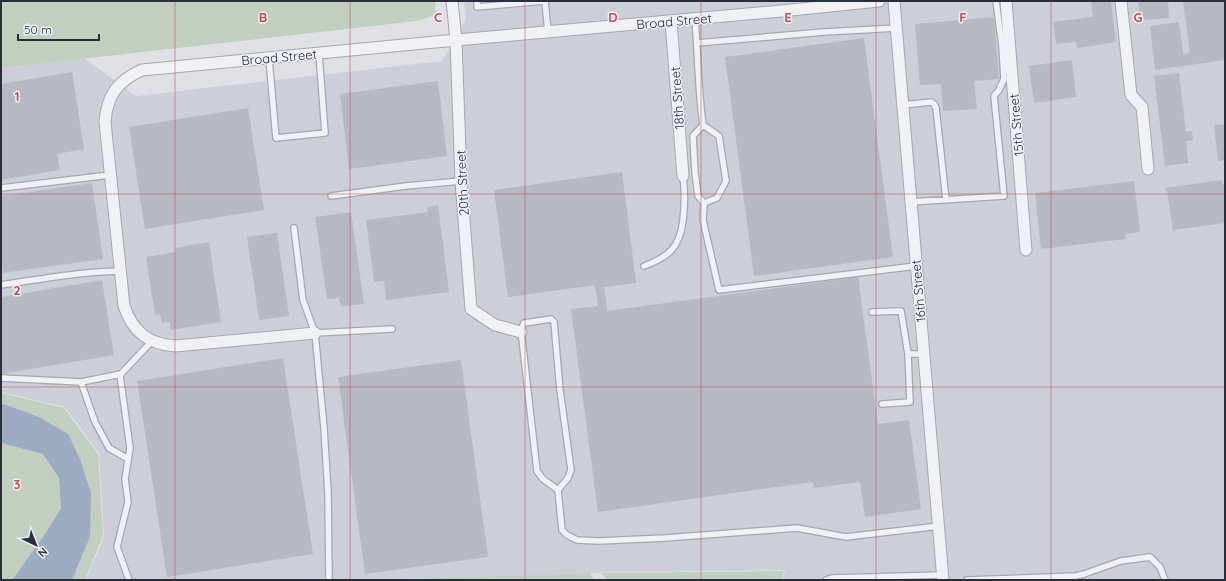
<svg xmlns="http://www.w3.org/2000/svg" width="1226" height="581" font-family="Quicksand,sans-serif">
	<style>
		.built { fill: #cccfd7 }
		.green { fill: #c2cfc0 }
		.water { fill: #9dabc2 }
		.building { fill: #b6b9c2 }
		.lines { fill: none; stroke-linecap: round; stroke-linejoin: round }
		.lane-casing { stroke: #a4a7af; stroke-width: 8 }
		.street-casing { stroke: #a4a7af; stroke-width: 13 }
		.lane { stroke: #f0f1f5; stroke-width: 5.5 }
		.street { stroke: #f0f1f5; stroke-width: 11 }
		.grid { fill: none; stroke: #be5056; stroke-width: 1; stroke-opacity: 0.55 }
		.labels { text-anchor: middle; stroke-width: 3; stroke-linejoin: round; paint-order: stroke }
		.street-label { font-size: 13px; fill: #292e3b; stroke: #edeff4 }
		.grid-label { font-size: 13px; text-anchor: middle; font-weight: bold; fill: #be5056; stroke: #edeff4; stroke-width: 3; stroke-linejoin: round; paint-order: stroke }
	</style>
	<rect width="100%" height="100%" fill="#dee0e6"/>
	<path class="built" d="M 464,1 L 1225,1 L 1225,580 L 783,580 L 785,570 L 590,573 L 374,580 L 86,580 L 104,537 L 99,453 L 65,407 L 1,392 L 1,68 L 84,58 L 136,96 L 442,61 L 466,19 Z"/>
	<path class="green" d="M 1,1 L 435,1 L 436,15 L 417,21 L 1,68 Z
		M 1,393 L 64,408 L 98,454 L 103,536 L 85,580 L 72,580 L 90,537 L 39,417 L 1,403 Z
		M 1,443 L 43,454 L 59,478 L 61,508 L 45,534 L 12,580 L 1,580 Z
		M 784,571 L 782,580 L 608,580 L 601,573 Z
		M 590,573 L 594,580 L 374,580 Z"/>
	<path class="water" d="M 1,403 L 39,417 L 68,434 L 80,459 L 91,493 L 90,537 L 72,580 L 12,580 L 45,534 L 61,508 L 59,478 L 43,454 L 1,443 Z"/>
	<path class="building" d="M 1091,1 L 1111,1 L 1116,42 L 1077,48 L 1076,42 L 1056,44 L 1053,22 L 1093,17 Z
		M 1138,1 L 1168,1 L 1169,18 L 1140,20 Z
		M 1183,1 L 1225,1 L 1225,60 L 1155,70 L 1150,26 L 1179,22 L 1183,54 L 1190,53 Z
		M 994,17 L 999,79 L 974,81 L 977,109 L 943,111 L 941,84 L 920,85 L 915,24 Z
		M 864,38 L 893,257 L 754,276 L 725,57 Z
		M 1072,60 L 1076,97 L 1034,103 L 1029,66 Z
		M 72,72 L 84,149 L 57,154 L 60,170 L 1,180 L 1,84 Z
		M 1179,73 L 1186,132 L 1192,131 L 1193,140 L 1186,141 L 1188,163 L 1165,166 L 1154,76 Z
		M 438,81 L 447,156 L 349,169 L 340,94 Z
		M 248,108 L 264,210 L 145,229 L 129,127 Z
		M 1225,124 L 1225,160 L 1218,161 L 1214,125 Z
		M 622,172 L 636,283 L 604,287 L 607,311 L 858,277 L 878,424 L 909,420 L 921,509 L 865,517 L 860,482 L 814,488 L 813,482 L 598,512 L 571,309 L 598,306 L 595,285 L 508,297 L 494,190 Z
		M 1222,180 L 1222,184 L 1225,184 L 1225,223 L 1173,230 L 1167,191 L 1166,191 L 1165,188 Z
		M 1134,181 L 1140,232 L 1125,234 L 1126,239 L 1041,249 L 1035,193 Z
		M 92,183 L 103,259 L 3,273 L 1,260 L 1,196 Z
		M 438,205 L 449,292 L 386,300 L 384,281 L 374,282 L 366,220 L 428,212 L 427,207 Z
		M 351,212 L 364,304 L 341,307 L 339,298 L 327,299 L 315,217 Z
		M 277,233 L 289,316 L 259,320 L 247,237 Z
		M 209,242 L 221,322 L 171,330 L 170,322 L 162,323 L 160,314 L 155,315 L 146,257 L 176,252 L 175,248 Z
		M 102,280 L 114,355 L 1,374 L 1,297 Z
		M 283,358 L 313,554 L 167,577 L 137,381 Z
		M 461,360 L 488,557 L 365,574 L 338,377 Z"/>
	<g class="lines">
		<g class="lane-casing">
			<path id="lane" d="M 477,1 L 477,7 L 543,1
				M 545,1 L 548,32
				M 695,19 C 698,54 698,90 703,125 L 719,136 L 726,181 L 717,198 L 704,203
				M 697,43 L 824,32 L 897,28
				M 269,59 L 276,138 L 325,133 L 319,54
				M 903,105 L 931,102 L 934,104 L 936,108 L 946,200
				M 703,125 L 693,136 L 695,173 L 698,196 L 704,203 L 703,220 L 719,290 L 916,266
				M 1,188 L 110,175
				M 331,196 L 406,186 L 461,181
				M 911,202 L 1004,196 L 994,96 L 999,90 L 1004,79 L 1002,46 L 996,1
				M 294,228 L 303,300 L 315,333 L 324,428 L 328,493 L 329,580
				M 644,266 C 669,257 680,247 683,220 C 685,204 685,191 683,176
				M 1,285 C 40,279 80,272 120,271
				M 872,312 L 901,311 L 908,354 L 910,402 L 882,404
				M 315,333 L 392,329
				M 908,354 L 924,354
				M 1,378 L 81,382 L 95,422 L 109,448 L 128,459
				M 81,382 L 121,374
				M 558,490 L 568,478 L 571,470 L 560,390 L 554,322 L 551,319 L 524,323 L 521,330 L 537,471 L 543,479 L 558,490 L 562,530 L 567,535 L 577,540 L 599,541 L 665,538 L 797,528 L 846,537 L 939,526
				M 129,580 L 117,547 L 128,502 L 125,479 L 130,448 L 120,375 L 152,341
				M 826,580 L 832,578 L 942,575
				M 967,580 L 1076,576 L 1084,574 L 1121,561 L 1150,557 L 1160,567 L 1165,580"/>
		</g>
		<g class="street-casing">
			<path id="street" d="M 452,1 L 456,40 L 461,181 L 471,309 L 495,325 L 521,332
				M 894,1 L 943,580
				M 1006,1 L 1026,250
				M 1121,1 L 1131,95 L 1142,107 L 1148,169
				M 671,21 L 683,176
				M 315,333 L 175,346 C 148,344 133,332 124,306 L 105,122 C 107,96 117,81 142,70 L 456,40 L 781,11 L 879,1"/>
		</g>
		<use href="#lane" class="lane"/>
		<use href="#street" class="street"/>
	</g>
	<path class="grid" d="M 175,1 L 175,580M 350,1 L 350,580M 525,1 L 525,580M 701,1 L 701,580M 876,1 L 876,580M 1051,1 L 1051,580M 1,194 L 1225,194M 1,387 L 1225,387"/>
	<g class="labels">
		<g class="street-label">
			<text transform="translate(674 21) rotate(-5)" y="5">Broad Street</text>
			<text transform="translate(279 57) rotate(-5)" y="5">Broad Street</text>
			<text transform="translate(677 98) rotate(-94)" y="5">18th Street</text>
			<text transform="translate(1016 125) rotate(-95)" y="5">15th Street</text>
			<text transform="translate(462 183) rotate(-93)" y="5">20th Street</text>
			<text transform="translate(918 291) rotate(-95)" y="5">16th Street</text>
		</g>
	</g>
	<g class="grid-label">
		<text x="263" y="22">B</text>
		<text x="438" y="22">C</text>
		<text x="613" y="22">D</text>
		<text x="788" y="22">E</text>
		<text x="963" y="22">F</text>
		<text x="1138" y="22">G</text>
		<text x="17" y="101">1</text>
		<text x="17" y="295">2</text>
		<text x="17" y="489">3</text>
	</g>
	<rect width="1226" height="581" fill="none" stroke="#292e3b" stroke-width="4"/>
	<g transform="translate(36 545) rotate(137)" stroke="#edeff4" stroke-width="3" paint-order="stroke">
	<path d="M0-3L7 15L0 10L-7 15Z" fill="#292e3b"/>
	<text y="-6" font-size="11" font-weight="bold" text-anchor="middle" fill="#292e3b">N</text>
	</g>
	<path d="M18 34v6h81v-6" fill="none" stroke="#292e3b" stroke-width="2"/>
	<text x="24" y="34" font-size="12" fill="#292e3b" stroke="#edeff4" stroke-width="3" paint-order="stroke">50 m</text>
</svg>
